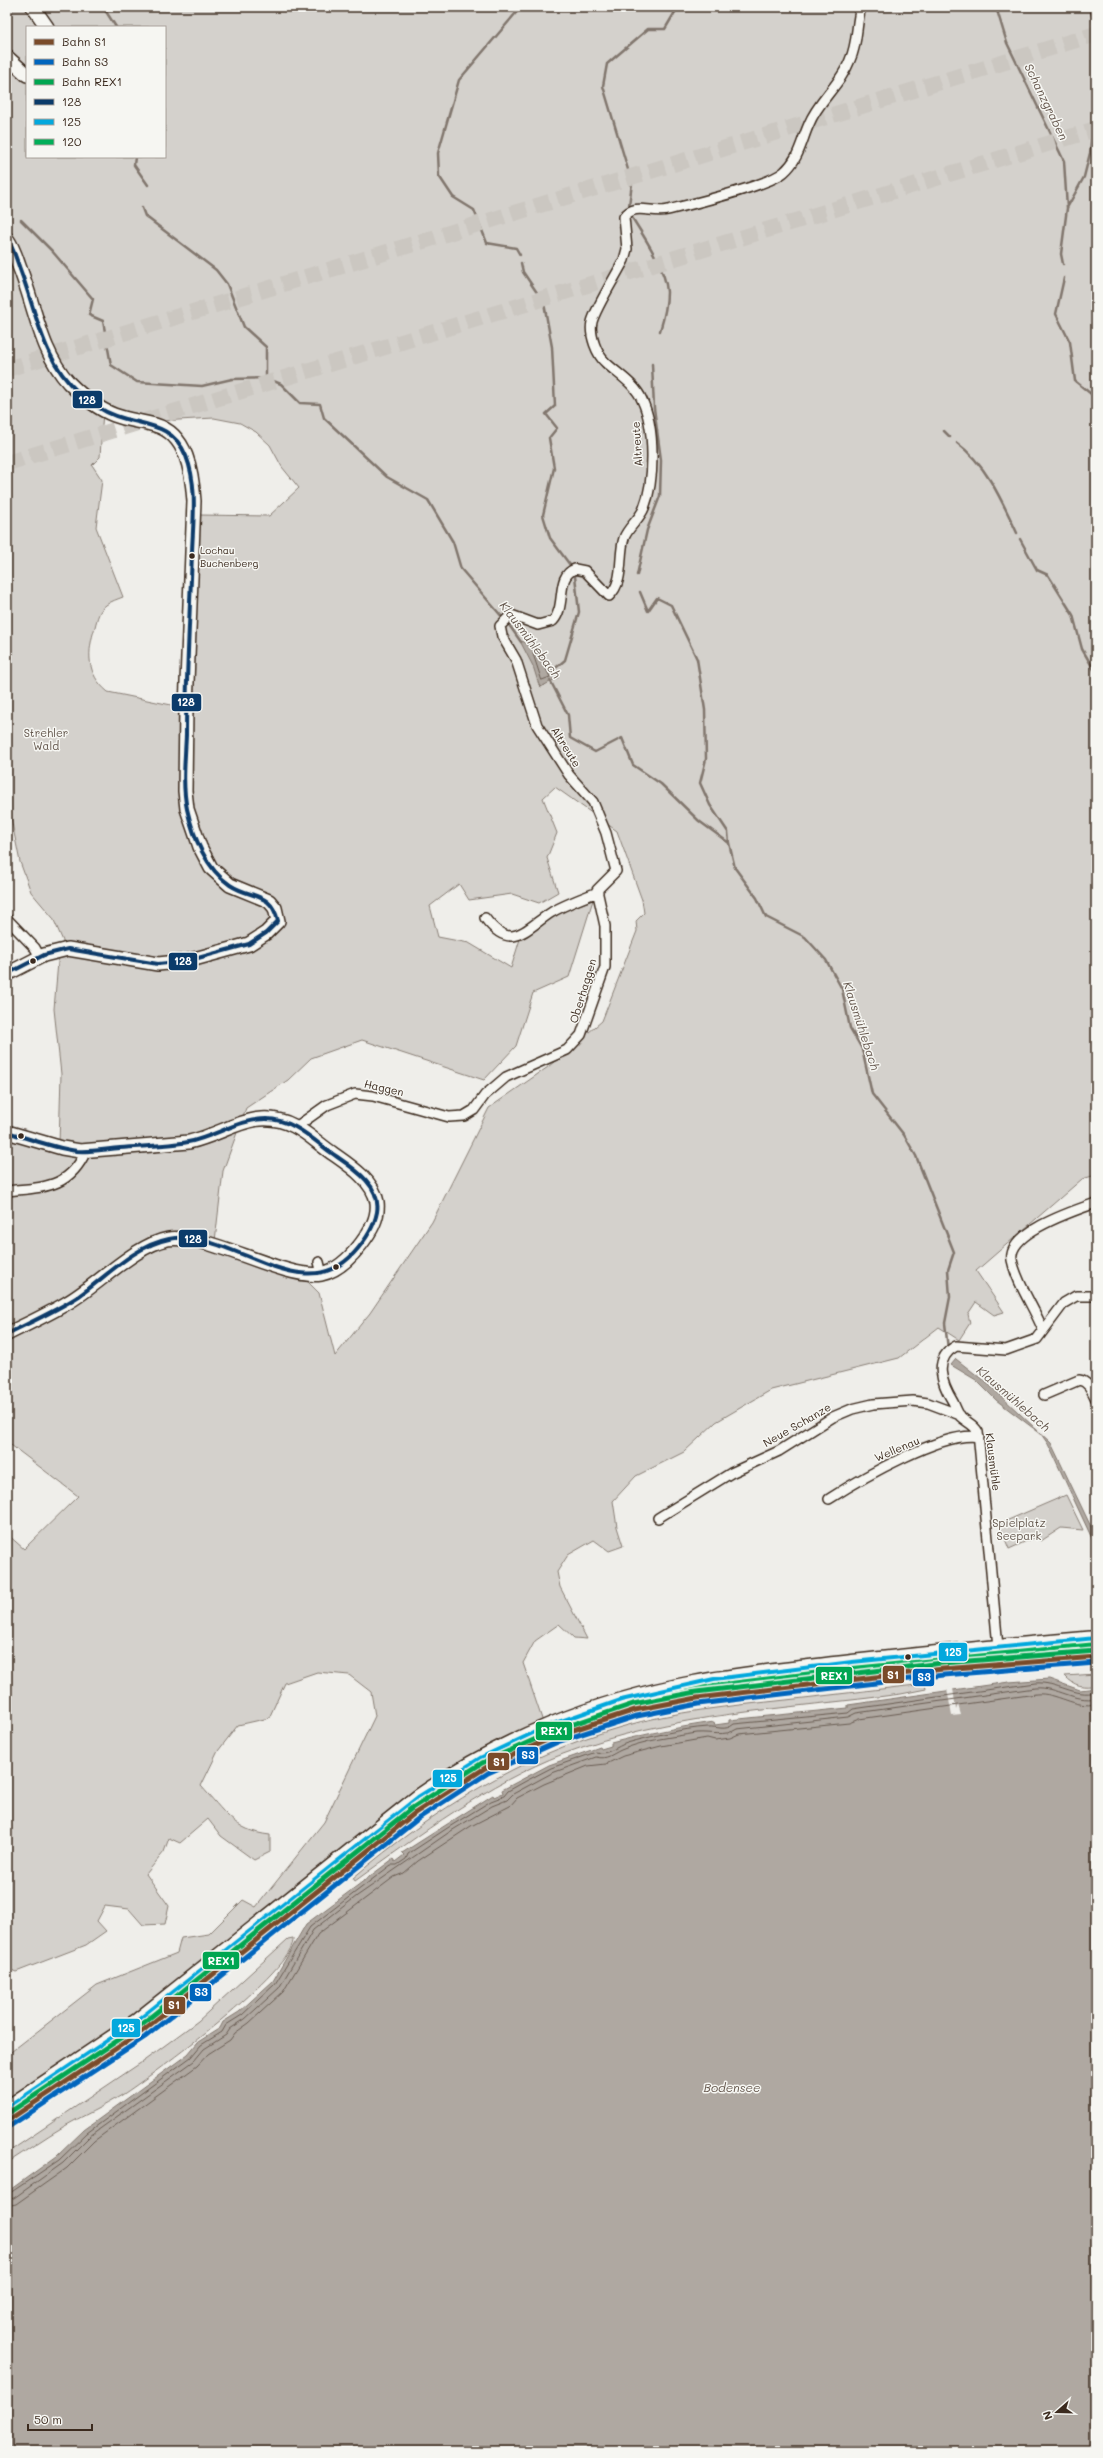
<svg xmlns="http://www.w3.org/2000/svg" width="1103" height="2458" font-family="Mali,sans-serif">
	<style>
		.green { fill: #d4d1cc; stroke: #887e75; fill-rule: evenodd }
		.water { fill: #afa8a1; stroke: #81766d }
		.pier { fill: #efeeea }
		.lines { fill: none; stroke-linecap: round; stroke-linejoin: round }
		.shore { stroke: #695c52; stroke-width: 1 }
		.stream { stroke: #81766d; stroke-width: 2.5 }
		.highway-tunnel { stroke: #cbc7c1; stroke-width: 16; stroke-dasharray: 16 8; stroke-linecap: butt }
		.street-casing { stroke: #3b2a1e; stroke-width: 12 }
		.secondary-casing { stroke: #3b2a1e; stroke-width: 16 }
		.primary-casing { stroke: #3b2a1e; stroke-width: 17 }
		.street { stroke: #f6f6f2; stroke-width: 9 }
		.secondary { stroke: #f6f6f2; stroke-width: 13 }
		.primary { stroke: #f6f6f2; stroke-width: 14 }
		.bus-1-casing { stroke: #f6f6f2; stroke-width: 7 }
		.bus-2-casing { stroke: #f6f6f2; stroke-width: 7 }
		.bus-3-casing { stroke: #f6f6f2; stroke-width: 7 }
		.bus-1 { stroke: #0b3b6a; stroke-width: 4 }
		.bus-2 { stroke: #03a8dd; stroke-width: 4 }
		.bus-3 { stroke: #01ae59; stroke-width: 4 }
		.rail-1-casing { stroke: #f6f6f2; stroke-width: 8 }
		.rail-2-casing { stroke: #f6f6f2; stroke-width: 8 }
		.rail-3-casing { stroke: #f6f6f2; stroke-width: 8 }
		.rail-1 { stroke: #7a4b2a; stroke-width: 5 }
		.rail-2 { stroke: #0065bd; stroke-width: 5 }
		.rail-3 { stroke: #00a651; stroke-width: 5 }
		.bus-dot { fill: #3b2a1e; stroke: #f6f6f2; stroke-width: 1.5 }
		.labels { text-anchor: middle; stroke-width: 3; stroke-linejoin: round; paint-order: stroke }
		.bus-label { font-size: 10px; fill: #3b2a1e; stroke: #f6f6f2; text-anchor: start }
		.street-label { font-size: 11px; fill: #3b2a1e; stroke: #f6f6f2 }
		.park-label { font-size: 11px; fill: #61544a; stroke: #f6f6f2 }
		.water-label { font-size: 12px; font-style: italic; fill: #64564c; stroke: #f6f6f2 }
		.line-badge { stroke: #f6f6f2; stroke-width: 1.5 }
		.badge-label { font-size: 11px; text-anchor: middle; font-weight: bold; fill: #fff }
	</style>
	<rect width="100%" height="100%" fill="#efeeea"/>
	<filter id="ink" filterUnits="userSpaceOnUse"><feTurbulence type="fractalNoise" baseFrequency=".025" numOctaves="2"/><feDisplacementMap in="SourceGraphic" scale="8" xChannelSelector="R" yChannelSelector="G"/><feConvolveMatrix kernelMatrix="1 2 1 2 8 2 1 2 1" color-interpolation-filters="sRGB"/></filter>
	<g filter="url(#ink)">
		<path class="green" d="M 7,7 L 1096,7 L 1096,1175 L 1082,1179 L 976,1271 L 1004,1312 L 994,1315 L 976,1302 L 968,1314 L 970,1323 L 959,1340 L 939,1327 L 899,1358 L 771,1390 L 716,1422 L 684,1452 L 636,1476 L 613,1501 L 617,1527 L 623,1546 L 609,1551 L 594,1540 L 568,1555 L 557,1572 L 560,1587 L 587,1639 L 574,1638 L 559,1624 L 535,1641 L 523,1663 L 543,1722 L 476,1754 L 440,1776 L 370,1828 L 192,1973 L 120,2025 L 7,2101 L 7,2055 L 97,1985 L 177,1953 L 181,1938 L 209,1934 L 243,1900 L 256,1907 L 324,1822 L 375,1716 L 371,1692 L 349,1675 L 317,1672 L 285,1683 L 269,1718 L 238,1725 L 218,1751 L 201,1786 C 224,1811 234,1831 270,1835 L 270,1852 L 254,1860 L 221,1836 L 208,1819 L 180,1843 L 169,1838 L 164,1852 L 146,1874 L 169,1906 L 165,1924 L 143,1925 L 129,1909 L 105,1906 L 97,1921 L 106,1931 L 86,1945 L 16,1972 L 7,1968 L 7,1534 L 24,1549 L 78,1496 L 7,1442 L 7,1339 L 72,1305 L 151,1250 L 176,1242 L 214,1250 L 306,1280 L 319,1293 L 335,1356 L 370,1313 L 432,1222 L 489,1108 L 548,1067 L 602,1021 L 637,931 L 636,921 L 644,913 L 642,900 L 617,831 L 555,787 L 543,798 L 557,833 L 547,858 L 558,892 L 539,903 L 512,894 L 469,900 L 459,884 L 430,906 L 438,937 L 469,943 L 511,968 L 520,939 L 559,912 L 593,900 L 569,977 L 533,993 L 516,1046 L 484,1080 L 362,1040 L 311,1058 L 288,1080 L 246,1108 L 223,1171 L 215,1241 L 171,1233 L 108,1268 L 67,1303 L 7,1334 L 7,1136 L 27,1144 L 59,1145 L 61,1074 L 54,1009 L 58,962 L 63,941 L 53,918 L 31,892 L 20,862 L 11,818 L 7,823 ZM 27,27 L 165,27 L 165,157 L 27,157 ZM 103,410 L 143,422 L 214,418 L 240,423 L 256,432 L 270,445 L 282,467 L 299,488 L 269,516 L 199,515 L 186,708 L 108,692 C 86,674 87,652 95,627 C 97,619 99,610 106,605 C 111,601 118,599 123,597 L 96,527 L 102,480 L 92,465 L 100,457 Z
			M 1066,1495 L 1083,1530 L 1061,1528 L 1041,1541 L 1038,1536 L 1009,1549 L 999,1524 Z
			M 1096,1674 L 1096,1685 C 1084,1688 1074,1686 1065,1676 Z
			M 925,1684 L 926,1689 L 901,1694 C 788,1709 670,1713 563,1754 C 490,1782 419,1835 355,1881 L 353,1878 C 433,1810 520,1756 621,1727 C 675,1711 731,1706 786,1700 C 833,1695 879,1689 925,1684 Z
			M 293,1938 C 297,1969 151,2076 122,2095 C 103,2107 82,2116 63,2127 C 44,2138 26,2151 7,2163 L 7,2153 L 145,2060 L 198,2021 L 288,1939 Z"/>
		<path class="water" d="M 520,641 C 541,645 546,662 559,677 L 541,687 L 539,685 L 533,666 Z
			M 956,1359 L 988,1384 L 1051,1443 L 1094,1533 L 1096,1547 L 1048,1444 L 1041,1434 L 996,1400 L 976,1380 L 951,1365 Z
			M 1049,1679 L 1080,1690 L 1096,1688 L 1096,2451 L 7,2451 L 7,2192 L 57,2156 L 84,2130 L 188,2054 L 198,2042 L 220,2028 L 223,2022 L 239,2012 L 273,1981 L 306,1924 L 393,1859 L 395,1862 L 404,1855 L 402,1853 L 493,1795 L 494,1797 L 503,1793 L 502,1790 L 549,1765 L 600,1747 L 601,1749 L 611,1746 L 611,1743 C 645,1734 679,1727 714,1722 L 715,1725 L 729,1723 L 729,1720 L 848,1708 L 848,1705 L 1009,1682 Z"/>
		<path class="pier" d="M 953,1688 L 956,1710 L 958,1705 L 961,1715 L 952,1716 L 947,1689 Z"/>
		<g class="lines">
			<path class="shore" d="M 533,653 L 541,658 L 550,677 L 542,680 Z
				M 7,2195 L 59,2160 L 87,2133 L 191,2057 L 201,2045 L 222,2032 L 226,2025 L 242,2015 L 275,1984 L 310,1927 L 391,1865 L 397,1865 L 406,1859 L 408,1854 L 449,1827 L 491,1801 L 504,1796 L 508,1791 L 526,1781 L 551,1768 L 596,1752 C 607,1756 617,1746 627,1743 C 653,1736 680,1729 708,1727 C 717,1726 725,1732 734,1724 L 848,1713 L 853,1709 L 1035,1683 C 1057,1681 1075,1698 1096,1692
				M 7,2200 L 14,2198 L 63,2163 L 90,2136 L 194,2061 L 204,2049 L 226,2035 L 230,2029 L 245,2019 L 279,1988 L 313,1930 L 357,1896 L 451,1831 L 492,1806 L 507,1800 L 513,1794 L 552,1773 L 596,1757 C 607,1760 612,1754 621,1750 C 644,1740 672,1737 697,1733 C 710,1732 725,1737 737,1729 L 848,1717 L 856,1713 L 1035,1688 C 1057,1686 1075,1703 1096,1698
				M 7,2206 L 16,2204 L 67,2168 L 94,2141 L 197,2066 L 208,2054 L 230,2040 L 235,2033 L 249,2023 L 283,1992 L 318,1934 L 394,1877 L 404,1873 L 418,1861 L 471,1826 L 510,1806 L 517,1798 L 544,1784 L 588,1766 L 606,1764 L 623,1756 L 661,1746 L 707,1738 L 715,1740 L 730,1738 L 739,1734 L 849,1723 L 859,1719 L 1036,1694 C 1057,1692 1075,1709 1096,1704"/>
			<path class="stream" d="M 103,7 L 116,27
				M 996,7 L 1007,43 L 1064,161 L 1067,208 L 1061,254 L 1063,264
				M 1093,7 L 1091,12 L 1096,30
				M 135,157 L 134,165 L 148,185
				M 7,161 L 9,171 L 7,175
				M 7,200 L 11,207
				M 629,206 L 632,183 L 603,86 L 607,64 L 648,29 L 665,29 L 678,7
				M 142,208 L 145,216 L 216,270 L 227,284 L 244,327 L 266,347 L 266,378
				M 1067,208 L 1084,177 L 1090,153 L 1096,97
				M 631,216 C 643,235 666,269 667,292 C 667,305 664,318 660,331
				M 21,220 L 52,251 L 93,299 L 89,315 L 103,321 L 111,365 L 137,382 L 202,386 L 232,379 L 266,378 L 281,384 L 300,403 L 320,404 L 324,418 L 387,477 L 428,500 L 453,542 L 461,569 L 503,618
				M 520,255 L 516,248 L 487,243 L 474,210 L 453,197 L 439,176 L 438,153 L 459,80 L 521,7
				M 521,263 L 523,272 L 544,303 L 552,347 L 555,406 L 546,414 L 557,428 L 549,438 L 554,468 L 543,515 L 550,538 L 570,565
				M 1064,278 L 1056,314 L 1070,342 L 1075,381 L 1096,398
				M 944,431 L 950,437
				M 957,443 C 986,464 1002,501 1017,533
				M 1020,539 L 1037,570 L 1048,575 L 1073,615 L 1082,649 L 1096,673
				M 637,575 L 647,530 L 660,496 L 661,460 L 654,408 L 652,364
				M 640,592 L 648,611 L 657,598 L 671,605 L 697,659 L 705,710 L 706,759 L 700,783 L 710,805 L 728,832 L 729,843
				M 507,622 L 521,642
				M 551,672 L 565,660 L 579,612 L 575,576
				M 550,680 L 568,715 L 570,738 L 595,752 L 622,738 L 633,765 L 661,784 L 699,821 L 729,843 L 735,868 L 757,898 L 766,917 L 805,937 L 826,960 L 842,989 L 850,1028 L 862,1049 L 872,1094 L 904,1135 L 916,1156 L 954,1252 L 948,1270 L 950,1297 L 945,1323 L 948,1349"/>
			<path class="highway-tunnel" d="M 7,369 L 1096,34
				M 7,463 L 1096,129"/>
			<g class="street-casing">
				<path id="street" d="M 485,918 C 511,953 525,929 552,912 C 566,904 582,898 598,892
					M 7,919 L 35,948 L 40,957
					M 296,1127 L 327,1105 L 355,1094 L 373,1096 L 449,1117 L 464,1116 L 474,1110 L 485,1095 L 506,1077 L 567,1050 L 581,1035 L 605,967 L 605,926 L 597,890 L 616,871 L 606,833 L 593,802 L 569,775 L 537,725 L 516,660 L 502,636 L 500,626 L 511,615 L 538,625 L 553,621 C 567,606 555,576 575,569 L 585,571 L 609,596 C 625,581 618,557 624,538 C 628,527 640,519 644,508 C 655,480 655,427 642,400 C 636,385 618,374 606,363 C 597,355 589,335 592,322 C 595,309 617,274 624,260 L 627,249 L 624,217 C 635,202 652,214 668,210 C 692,204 768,186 784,172 C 799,159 801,142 809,124 C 818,101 841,84 850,60 C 858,43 856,24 861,7
					M 7,1191 C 43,1187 69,1189 86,1151
					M 319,1262 L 322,1274
					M 1043,1330 C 1034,1307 1017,1284 1012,1260 C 1007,1232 1076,1210 1096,1203
					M 1044,1395 L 1079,1380 C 1088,1381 1092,1391 1096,1399
					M 829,1499 C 860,1479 944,1430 979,1437
					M 658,1518 L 731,1473 L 779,1451 L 833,1417 L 852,1409 L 873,1404 L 913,1401 L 928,1403 L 960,1415
					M 998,1647 L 978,1432 C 974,1424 966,1422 960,1416 C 957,1412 955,1406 953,1402 C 942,1384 932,1359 956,1346 L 1006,1350 L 1037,1339 L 1064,1303 L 1076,1296 L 1096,1296"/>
			</g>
			<g class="secondary-casing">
				<path id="secondary" d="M 33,7 L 47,27
					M 7,57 L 27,75
					M 7,239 C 13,247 16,257 19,266 C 35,305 40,352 69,383 C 82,396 96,408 114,415 C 127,420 141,421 155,425 C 187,434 192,472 194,501 L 186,708 L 185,791 L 187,809 L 200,847 L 211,868 L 230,885 L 269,901 L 275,908 L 278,921 L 266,933 L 249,944 L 187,961 L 158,964 L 68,949 L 44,955 L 7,974
					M 7,1132 L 62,1148 L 80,1151 L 189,1142 C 228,1133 255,1106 294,1126 C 308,1133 320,1145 332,1153 C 349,1165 373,1180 377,1202 C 379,1218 370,1232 361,1244 C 351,1257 338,1271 321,1274 C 292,1279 231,1247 198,1241 C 189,1240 178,1237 168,1239 C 135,1245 97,1286 67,1303 C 47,1315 27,1324 7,1334"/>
			</g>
			<g class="primary-casing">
				<path id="primary" d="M 7,2108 L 138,2020 L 418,1797 C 500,1739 596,1701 694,1683 C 746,1673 800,1668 852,1662 C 934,1653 1015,1645 1096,1638"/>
			</g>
			<use href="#street" class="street"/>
			<use href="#secondary" class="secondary"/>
			<use href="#primary" class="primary"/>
			<g class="bus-1-casing">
				<path id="bus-1" d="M 7,239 C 14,249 17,261 21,272 C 37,314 43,361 78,392 C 89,402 102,411 116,416 C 144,426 173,423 186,456 C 198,486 193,521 192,552 C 190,613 186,674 186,735 C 185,759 182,785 187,809 C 193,836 206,869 230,885 C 251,899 271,891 278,921 L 266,933 L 249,944 L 187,961 L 158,964 L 68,949 L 44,955 L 7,974
					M 7,1132 C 30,1139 54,1148 77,1151 C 91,1152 106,1149 120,1148 C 143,1146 166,1146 188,1142 C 215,1137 238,1119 266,1119 C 290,1119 308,1135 326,1149 C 346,1164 382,1182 377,1212 C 374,1228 364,1242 354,1253 C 301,1311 230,1227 169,1239 C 134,1246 107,1276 79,1296 C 56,1311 31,1322 7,1334"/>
			</g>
			<g class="bus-2-casing">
				<path id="bus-2" d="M 7,2108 L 138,2020 L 418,1797 L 482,1757 L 550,1725 L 621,1700 L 714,1679 L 852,1662 L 1096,1638"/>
			</g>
			<g class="bus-3-casing">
				<path id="bus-3" d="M 10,2113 L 142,2025 L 422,1802 L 485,1763 L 552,1731 L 623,1706 L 715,1685 L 853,1668 L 1096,1644"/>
			</g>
			<use href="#bus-1" class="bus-1"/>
			<use href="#bus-2" class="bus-2"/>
			<use href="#bus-3" class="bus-3"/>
			<g class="rail-1-casing">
				<path id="rail-1" d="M 7,2121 L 141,2032 L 415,1813 L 485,1768 L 558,1735 L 635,1710 L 697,1698 L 943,1669 L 1096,1657"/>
			</g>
			<g class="rail-2-casing">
				<path id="rail-2" d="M 10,2126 L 145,2037 L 419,1818 L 488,1773 L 560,1741 L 637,1716 L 698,1704 L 944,1675 L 1096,1663"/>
			</g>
			<g class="rail-3-casing">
				<path id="rail-3" d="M 7,2114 L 138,2027 L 412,1808 L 482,1763 L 556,1730 L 633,1704 L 696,1692 L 942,1663 L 1096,1651"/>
			</g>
			<use href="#rail-1" class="rail-1"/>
			<use href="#rail-2" class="rail-2"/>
			<use href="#rail-3" class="rail-3"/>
		</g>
	</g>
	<g class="bus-dot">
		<circle cx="192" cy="556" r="3.5"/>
		<circle cx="33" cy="961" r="3.5"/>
		<circle cx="21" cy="1136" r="3.5"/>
		<circle cx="336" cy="1267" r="3.5"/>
		<circle cx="908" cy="1657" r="3.5"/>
	</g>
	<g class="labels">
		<g class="bus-label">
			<text x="200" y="554">Lochau<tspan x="200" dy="13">Buchenberg</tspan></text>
		</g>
		<g class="street-label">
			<text transform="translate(637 444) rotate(-94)" y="4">Altreute</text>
			<text transform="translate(566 747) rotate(58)" y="4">Altreute</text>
			<text transform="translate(583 991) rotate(-73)" y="4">Oberhaggen</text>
			<text transform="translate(384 1088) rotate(13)" y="4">Haggen</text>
			<text transform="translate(797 1425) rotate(-30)" y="4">Neue Schanze</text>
			<text transform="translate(897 1449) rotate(-23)" y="4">Wellenau</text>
			<text transform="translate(993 1462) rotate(83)" y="4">Klausmühle</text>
		</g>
		<g class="park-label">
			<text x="46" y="737">Strehler<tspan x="46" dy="13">Wald</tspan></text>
			<text x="1019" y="1527">Spielplatz<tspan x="1019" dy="13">Seepark</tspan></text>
		</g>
		<g class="water-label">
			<text transform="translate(1046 102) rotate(64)" y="4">Schanzgraben</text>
			<text transform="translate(530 640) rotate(53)" y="4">Klausmühlebach</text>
			<text transform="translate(861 1026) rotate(72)" y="4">Klausmühlebach</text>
			<text transform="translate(1013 1399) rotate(41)" y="4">Klausmühlebach</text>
			<text x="732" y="2092">Bodensee</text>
		</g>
	</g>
	<g class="line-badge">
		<rect x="72" y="390" width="31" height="19" rx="4" fill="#0b3b6a"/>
		<rect x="171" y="693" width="31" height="19" rx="4" fill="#0b3b6a"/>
		<rect x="168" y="952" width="30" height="19" rx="4" fill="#0b3b6a"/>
		<rect x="178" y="1229" width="30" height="19" rx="4" fill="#0b3b6a"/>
		<rect x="938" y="1642" width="30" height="20" rx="4" fill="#03a8dd"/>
		<rect x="882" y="1665" width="23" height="19" rx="4" fill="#7a4b2a"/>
		<rect x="815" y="1666" width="38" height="19" rx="4" fill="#00a651"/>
		<rect x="912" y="1668" width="23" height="19" rx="4" fill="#0065bd"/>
		<rect x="535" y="1721" width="38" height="20" rx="4" fill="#00a651"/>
		<rect x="516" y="1746" width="23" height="19" rx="4" fill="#0065bd"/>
		<rect x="487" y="1752" width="23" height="19" rx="4" fill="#7a4b2a"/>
		<rect x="432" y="1769" width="31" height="19" rx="4" fill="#03a8dd"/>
		<rect x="202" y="1951" width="38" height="19" rx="4" fill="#00a651"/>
		<rect x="189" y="1983" width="23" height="19" rx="4" fill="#0065bd"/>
		<rect x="163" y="1996" width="23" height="19" rx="4" fill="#7a4b2a"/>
		<rect x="111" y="2018" width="30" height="20" rx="4" fill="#03a8dd"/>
	</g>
	<g class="badge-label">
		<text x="87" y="404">128</text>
		<text x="186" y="706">128</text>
		<text x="183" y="965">128</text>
		<text x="193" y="1243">128</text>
		<text x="953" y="1656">125</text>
		<text x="893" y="1679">S1</text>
		<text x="834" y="1680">REX1</text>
		<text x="924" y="1681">S3</text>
		<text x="554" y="1735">REX1</text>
		<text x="528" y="1759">S3</text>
		<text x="499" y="1766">S1</text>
		<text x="448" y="1782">125</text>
		<text x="221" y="1965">REX1</text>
		<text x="201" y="1996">S3</text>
		<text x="174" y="2009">S1</text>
		<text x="126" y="2032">125</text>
	</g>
	<rect width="1103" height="2458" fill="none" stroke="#f6f6f2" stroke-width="24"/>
	<rect x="12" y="12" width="1079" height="2434" fill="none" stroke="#3b2a1e" stroke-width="1.5" filter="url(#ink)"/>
	<rect x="26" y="26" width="140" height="132" fill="#f6f6f2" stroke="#aba49d"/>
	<rect x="34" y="39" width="20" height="6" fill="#7a4b2a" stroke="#aba49d"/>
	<text x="62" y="46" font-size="12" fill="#3b2a1e">Bahn S1</text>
	<rect x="34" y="59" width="20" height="6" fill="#0065bd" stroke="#aba49d"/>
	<text x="62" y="66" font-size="12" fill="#3b2a1e">Bahn S3</text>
	<rect x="34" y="79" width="20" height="6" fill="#00a651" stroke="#aba49d"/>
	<text x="62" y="86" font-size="12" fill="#3b2a1e">Bahn REX1</text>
	<rect x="34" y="99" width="20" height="6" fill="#0b3b6a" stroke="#aba49d"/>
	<text x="62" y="106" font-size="12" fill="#3b2a1e">128</text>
	<rect x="34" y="119" width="20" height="6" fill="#03a8dd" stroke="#aba49d"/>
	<text x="62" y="126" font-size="12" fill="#3b2a1e">125</text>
	<rect x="34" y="139" width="20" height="6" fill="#01ae59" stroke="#aba49d"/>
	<text x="62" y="146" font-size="12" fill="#3b2a1e">120</text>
	<g transform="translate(1057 2412) rotate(250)" stroke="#f6f6f2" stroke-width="3" paint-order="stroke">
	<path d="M0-3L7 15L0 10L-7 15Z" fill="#3b2a1e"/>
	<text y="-6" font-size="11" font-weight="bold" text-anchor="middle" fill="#3b2a1e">N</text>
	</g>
	<path d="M28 2424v6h64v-6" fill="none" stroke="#3b2a1e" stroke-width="2"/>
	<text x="34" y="2424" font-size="12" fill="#3b2a1e" stroke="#f6f6f2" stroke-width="3" paint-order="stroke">50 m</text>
</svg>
